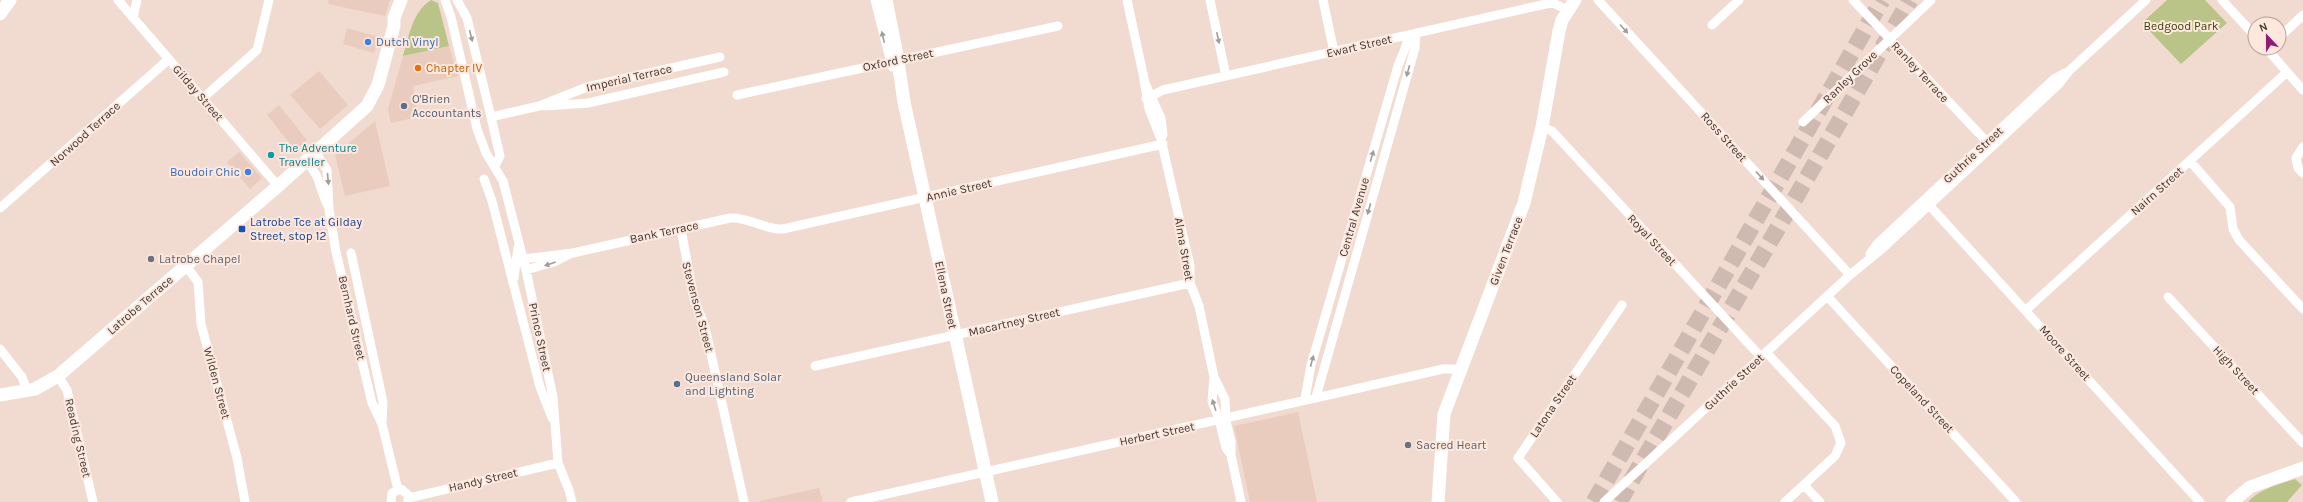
<svg xmlns="http://www.w3.org/2000/svg" width="2303" height="502" font-family="Karla,sans-serif">
	<style>
		.built { fill: #eaccbe }
		.green { fill: #bbc488 }
		.lines { fill: none; stroke-linecap: round; stroke-linejoin: round }
		.highway-tunnel { stroke: #cebab1; stroke-width: 17; stroke-dasharray: 17 8; stroke-linecap: butt }
		.street { stroke: #fff; stroke-width: 9 }
		.secondary { stroke: #fff; stroke-width: 13 }
		.oneway { fill: #a09c9a }
		.shop-dot { fill: #3f7fe0; stroke: #fee8dd; stroke-width: 1.5 }
		.food-dot { fill: #e8710a; stroke: #fee8dd; stroke-width: 1.5 }
		.service-dot { fill: #5c6f8a; stroke: #fee8dd; stroke-width: 1.5 }
		.culture-dot { fill: #0f9aa8; stroke: #fee8dd; stroke-width: 1.5 }
		.transit-dot { fill: #1a4fb4; stroke: #fee8dd; stroke-width: 1.5 }
		.worship-dot { fill: #6b7280; stroke: #fee8dd; stroke-width: 1.5 }
		.labels { text-anchor: middle; stroke-width: 4; stroke-linejoin: round; paint-order: stroke }
		.park-label { font-size: 12px; fill: #3e4410; stroke: #fee8dd }
		.shop-label { font-size: 12px; fill: #366cbe; stroke: #fee8dd; text-anchor: start }
		.street-label { font-size: 12px; fill: #413834; stroke: #fee8dd }
		.food-label { font-size: 12px; fill: #c56008; stroke: #fee8dd; text-anchor: start }
		.service-label { font-size: 12px; fill: #4e5e75; stroke: #fee8dd; text-anchor: start }
		.culture-label { font-size: 12px; fill: #0d838f; stroke: #fee8dd; text-anchor: start }
		.transit-label { font-size: 12px; fill: #164399; stroke: #fee8dd; text-anchor: start }
		.worship-label { font-size: 12px; fill: #5b616d; stroke: #fee8dd; text-anchor: start }
	</style>
	<rect width="100%" height="100%" fill="#f1dad0"/>
	<path class="built" d="M 329,0 L 390,0 L 385,16 L 328,4 Z
		M 347,28 L 379,37 L 374,53 L 343,44 Z
		M 449,46 L 458,76 L 413,86 L 418,117 L 391,123 L 388,109 L 403,56 Z
		M 319,71 L 348,105 L 320,129 L 290,95 Z
		M 279,105 L 307,140 L 295,150 L 267,115 Z
		M 375,121 L 390,186 L 345,196 L 335,155 Z
		M 239,152 L 262,178 L 250,189 L 227,162 Z
		M 1298,412 L 1317,502 L 1250,502 L 1234,426 Z
		M 819,488 L 823,502 L 760,502 L 760,501 Z"/>
	<path class="green" d="M 431,0 L 438,3 L 449,46 L 403,56 C 409,37 412,12 431,0 Z
		M 2167,0 L 2205,0 L 2227,23 L 2181,64 L 2142,23 Z
		M 2295,479 L 2302,485 L 2287,502 L 2248,502 C 2259,489 2280,484 2295,479 Z"/>
	<g class="lines">
		<path class="highway-tunnel" d="M 1594,502 L 1882,0
			M 1619,502 L 1910,0"/>
		<path class="street" d="M 118,0 L 278,186
			M 445,0 L 451,17 L 477,129 L 486,153 L 503,181 L 526,270 L 553,397 L 558,463 L 569,490 L 572,502
			M 457,0 L 467,18 L 491,117 L 500,156 L 495,166
			M 875,0 L 892,67
			M 1127,0 L 1145,83 L 1161,118 L 1163,135
			M 1210,0 L 1226,76
			M 1323,0 L 1334,52
			M 1598,0 L 1850,275
			M 1853,0 L 1987,142
			M 2222,0 L 2255,36
			M 133,18 L 137,0
			M 1712,25 L 1739,0
			M 2279,38 L 2303,15
			M 2266,48 L 2303,90
			M 1144,80 L 1149,109 L 1161,139 L 1184,240 L 1190,265 L 1190,283 L 1199,306 L 1214,377 L 1212,401 L 1219,419 L 1226,448 L 1231,455
			M 737,95 L 1058,26
			M 203,98 L 257,50 L 269,0
			M 1146,99 L 1163,90 L 1546,4 L 1553,3 L 1568,10
			M 545,106 L 588,103 L 724,72
			M 491,117 L 539,106 L 587,87 L 720,57
			M 1803,122 L 1931,0
			M 1542,127 L 1552,131 L 1761,357
			M 2303,147 L 2296,158 L 2298,168 L 2303,173
			M 316,153 L 327,170 L 329,209 L 336,252 L 372,403 L 382,424 L 398,490
			M 306,161 C 322,178 318,187 328,206
			M 2190,161 L 2230,207 L 2233,229 L 2239,240 L 2303,309
			M 484,179 L 492,201 L 540,387 L 552,418
			M 1929,205 L 2200,502
			M 0,208 L 169,59
			M 681,229 L 694,299 L 705,327 L 744,502
			M 351,253 L 383,402 L 382,424
			M 1870,254 L 1878,243 L 2054,79 L 2065,73
			M 523,259 L 573,253 L 730,218 C 749,217 765,230 783,229 L 1163,144
			M 186,266 L 198,282 L 201,324 L 237,458 L 245,502
			M 526,270 L 554,262 L 570,254
			M 514,278 L 518,247
			M 1827,296 L 2016,502
			M 2168,297 L 2303,443
			M 2026,310 L 2287,72
			M 0,349 L 22,377 L 27,391
			M 1766,352 L 1835,426 L 1841,443 L 1835,456 L 1785,502
			M 815,366 L 1190,283
			M 58,376 L 67,390 L 93,502
			M 1214,377 L 1225,399 L 1226,421 L 1231,441 L 1231,455 L 1241,502
			M 1316,397 L 1415,48 L 1416,33
			M 1305,399 L 1311,365 L 1398,66 L 1406,46 L 1408,36
			M 1804,485 L 1820,502
			M 409,498 L 558,463
			M 391,502 L 392,493 L 401,489 L 408,495 L 408,502
			M 851,502 C 1049,458 1246,414 1443,369 L 1462,369
			M 1557,502 L 1518,458 L 1622,305
			M 1604,502 L 1850,275 L 1883,248 L 2058,85 L 2069,71 L 2146,0"/>
		<path class="secondary" d="M 886,0 L 897,55 L 904,102 L 992,502
			M 0,14 L 10,0
			M 0,395 L 35,389 L 58,376 L 278,186 L 367,106 L 378,85 L 394,26 L 394,18 L 401,0
			M 1438,502 L 1444,414 L 1524,203 L 1542,127 L 1559,31 L 1562,20 L 1575,0
			M 2232,502 L 2250,487 L 2303,468"/>
	</g>
	<defs><path id="oneway-solid" d="M-6-.8H1V-3.2L6.5 0L1 3.2V.8H-6Z"/></defs>
	<g class="oneway">
		<use href="#oneway-solid" transform="translate(1624 29) rotate(48)"/>
		<use href="#oneway-solid" transform="translate(471 36) rotate(76)"/>
		<use href="#oneway-solid" transform="translate(883 37) rotate(-103)"/>
		<use href="#oneway-solid" transform="translate(1218 38) rotate(78)"/>
		<use href="#oneway-solid" transform="translate(1408 71) rotate(106)"/>
		<use href="#oneway-solid" transform="translate(1372 156) rotate(-74)"/>
		<use href="#oneway-solid" transform="translate(1760 176) rotate(48)"/>
		<use href="#oneway-solid" transform="translate(328 179) rotate(85)"/>
		<use href="#oneway-solid" transform="translate(1369 209) rotate(106)"/>
		<use href="#oneway-solid" transform="translate(550 264) rotate(161)"/>
		<use href="#oneway-solid" transform="translate(1312 361) rotate(-75)"/>
		<use href="#oneway-solid" transform="translate(1214 405) rotate(-108)"/>
	</g>
	<g class="shop-dot">
		<circle cx="368" cy="42" r="4"/>
		<circle cx="248" cy="172" r="4"/>
	</g>
	<circle class="food-dot" cx="418" cy="68" r="4"/>
	<g class="service-dot">
		<circle cx="404" cy="106" r="4"/>
		<circle cx="677" cy="384" r="4"/>
	</g>
	<circle class="culture-dot" cx="271" cy="155" r="4"/>
	<rect class="transit-dot" x="238" y="225" width="8" height="8" rx="2"/>
	<g class="worship-dot">
		<circle cx="151" cy="259" r="4"/>
		<circle cx="1408" cy="445" r="4"/>
	</g>
	<g class="labels">
		<g class="park-label">
			<text x="2181" y="30">Bedgood Park</text>
		</g>
		<g class="shop-label">
			<text x="376" y="46">Dutch Vinyl</text>
			<text x="240" y="176" text-anchor="end">Boudoir Chic</text>
		</g>
		<g class="street-label">
			<text transform="translate(1359 46) rotate(-13)" y="4">Ewart Street</text>
			<text transform="translate(898 60) rotate(-12)" y="4">Oxford Street</text>
			<text transform="translate(1920 72) rotate(47)" y="4">Ranley Terrace</text>
			<text transform="translate(1850 77) rotate(-44)" y="4">Ranley Grove</text>
			<text transform="translate(629 78) rotate(-13)" y="4">Imperial Terrace</text>
			<text transform="translate(198 93) rotate(49)" y="4">Gilday Street</text>
			<text transform="translate(85 134) rotate(-42)" y="4">Norwood Terrace</text>
			<text transform="translate(1724 137) rotate(48)" y="4">Ross Street</text>
			<text transform="translate(1973 155) rotate(-43)" y="4">Guthrie Street</text>
			<text transform="translate(959 190) rotate(-13)" y="4">Annie Street</text>
			<text transform="translate(2157 191) rotate(-42)" y="4">Nairn Street</text>
			<text transform="translate(1354 217) rotate(-74)" y="4">Central Avenue</text>
			<text transform="translate(664 232) rotate(-12)" y="4">Bank Terrace</text>
			<text transform="translate(1652 240) rotate(47)" y="4">Royal Street</text>
			<text transform="translate(1184 249) rotate(80)" y="4">Alma Street</text>
			<text transform="translate(1506 251) rotate(-69)" y="4">Given Terrace</text>
			<text transform="translate(946 295) rotate(78)" y="4">Ellena Street</text>
			<text transform="translate(140 305) rotate(-41)" y="4">Latrobe Terrace</text>
			<text transform="translate(698 307) rotate(75)" y="4">Stevenson Street</text>
			<text transform="translate(352 318) rotate(77)" y="4">Bernhard Street</text>
			<text transform="translate(1014 322) rotate(-13)" y="4">Macartney Street</text>
			<text transform="translate(540 337) rotate(78)" y="4">Prince Street</text>
			<text transform="translate(2065 353) rotate(48)" y="4">Moore Street</text>
			<text transform="translate(2236 370) rotate(47)" y="4">High Street</text>
			<text transform="translate(1734 382) rotate(-43)" y="4">Guthrie Street</text>
			<text transform="translate(217 383) rotate(75)" y="4">Wilden Street</text>
			<text transform="translate(1922 399) rotate(47)" y="4">Copeland Street</text>
			<text transform="translate(1553 406) rotate(-56)" y="4">Latona Street</text>
			<text transform="translate(1157 434) rotate(-12)" y="4">Herbert Street</text>
			<text transform="translate(78 438) rotate(77)" y="4">Reading Street</text>
			<text transform="translate(483 480) rotate(-13)" y="4">Handy Street</text>
		</g>
		<g class="food-label">
			<text x="426" y="72">Chapter IV</text>
		</g>
		<g class="service-label">
			<text x="412" y="103">O'Brien<tspan x="412" dy="14">Accountants</tspan></text>
			<text x="685" y="381">Queensland Solar<tspan x="685" dy="14">and Lighting</tspan></text>
		</g>
		<g class="culture-label">
			<text x="279" y="152">The Adventure<tspan x="279" dy="14">Traveller</tspan></text>
		</g>
		<g class="transit-label">
			<text x="250" y="226">Latrobe Tce at Gilday<tspan x="250" dy="14">Street, stop 12</tspan></text>
		</g>
		<g class="worship-label">
			<text x="159" y="263">Latrobe Chapel</text>
			<text x="1416" y="449">Sacred Heart</text>
		</g>
	</g>
	<g transform="translate(2267 36) rotate(338)"><circle r="19" fill="#fee8dd" stroke="#b2a299"/>
	<path d="M0-3L7 15L0 10L-7 15Z" fill="#911976"/>
	<text y="-6" font-size="11" font-weight="bold" text-anchor="middle" fill="#413834">N</text>
	</g>
</svg>
